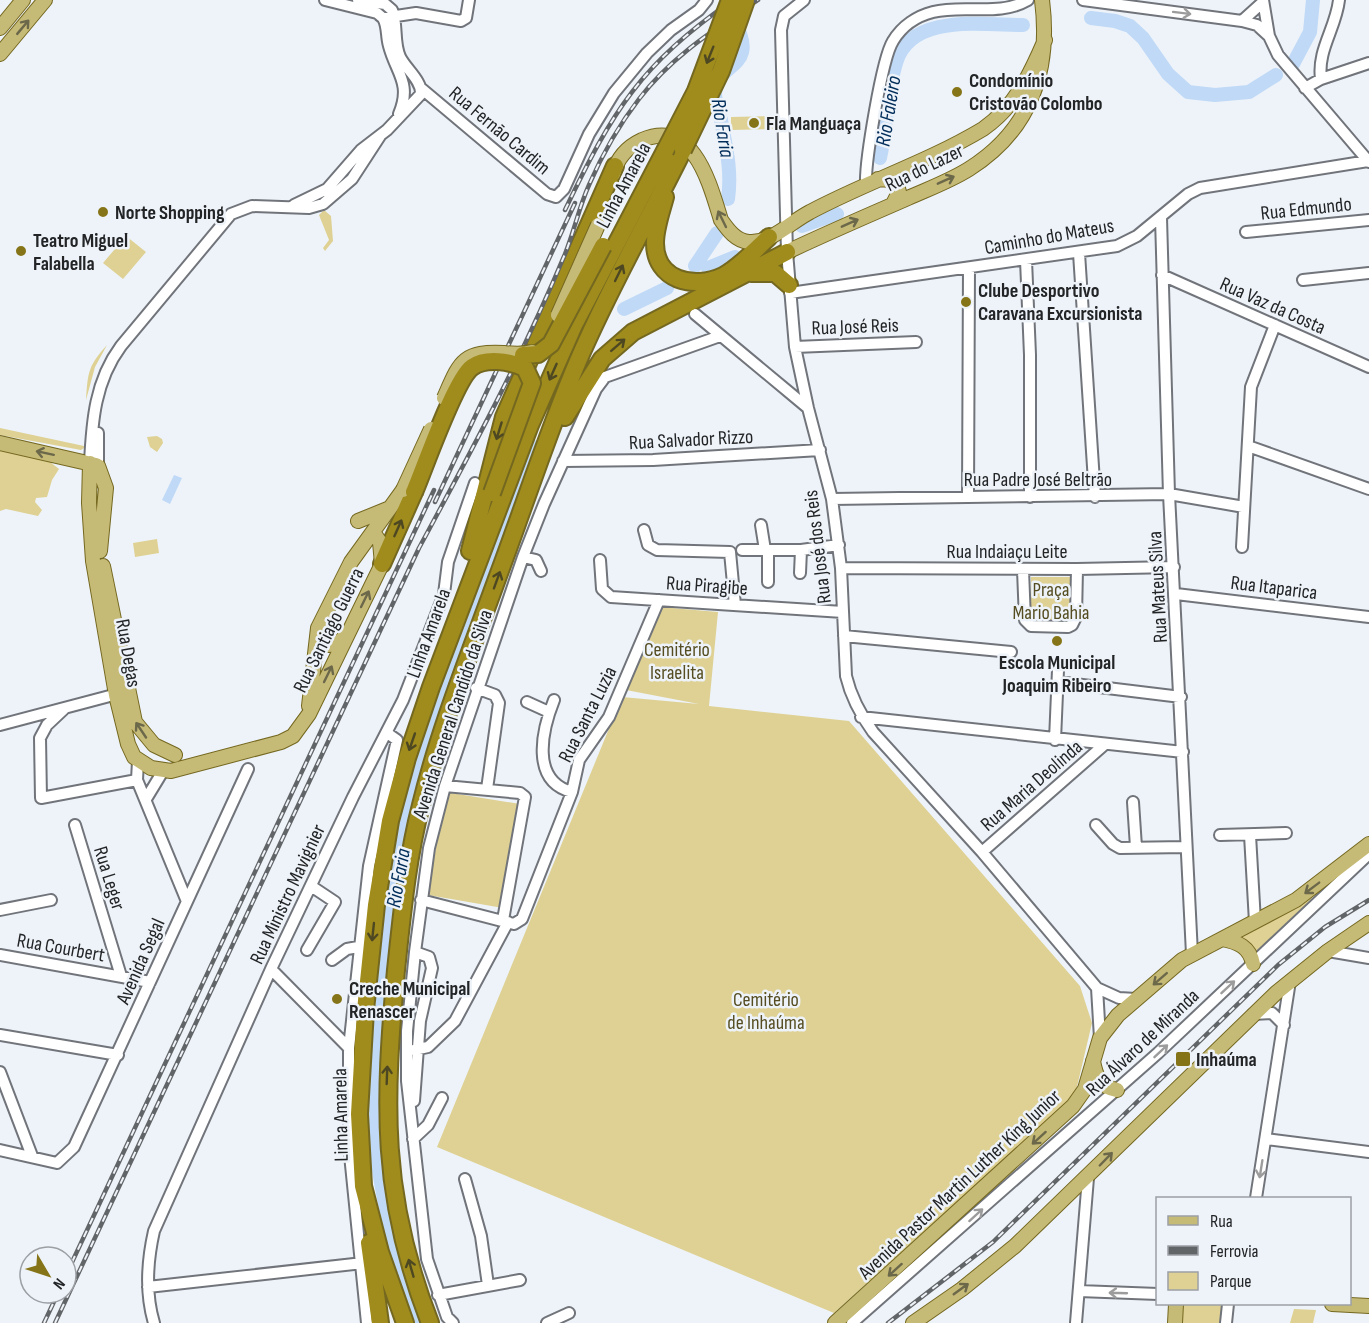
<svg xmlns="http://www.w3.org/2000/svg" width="1369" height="1323" font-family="'Sofia Sans Condensed',sans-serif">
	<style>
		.green { fill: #ded193 }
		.water { fill: #bfd9f7 }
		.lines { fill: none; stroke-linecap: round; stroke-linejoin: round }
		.river { stroke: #bfd9f7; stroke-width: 14 }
		.minor-casing { stroke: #71757b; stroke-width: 14 }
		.major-casing { stroke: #746820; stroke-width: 16 }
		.highway-casing { stroke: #746820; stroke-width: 20 }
		.minor { stroke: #fff; stroke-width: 10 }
		.major { stroke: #c6ba77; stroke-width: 14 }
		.highway { stroke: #a08c1c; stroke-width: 16 }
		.rail-casing { stroke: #626568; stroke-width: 4.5 }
		.rail { stroke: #eef3f9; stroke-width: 2; stroke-dasharray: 7; stroke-linecap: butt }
		.major-bridge-casing { stroke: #746820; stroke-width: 16; stroke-linecap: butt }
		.highway-bridge-casing { stroke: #746820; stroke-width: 20; stroke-linecap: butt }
		.major-bridge { stroke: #c6ba77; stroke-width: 14 }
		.highway-bridge { stroke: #a08c1c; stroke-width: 16 }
		.oneway { stroke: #9c9c9d }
		.oneway2 { stroke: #6c684a }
		.oneway3 { stroke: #4e4822 }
		.poi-dot { fill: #867518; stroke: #eef3f9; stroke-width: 2 }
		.labels { text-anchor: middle; stroke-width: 5; stroke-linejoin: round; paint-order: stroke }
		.poi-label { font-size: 20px; font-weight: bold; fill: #222426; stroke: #eef3f9; text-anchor: start }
		.street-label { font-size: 20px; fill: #222426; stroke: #eef3f9 }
		.park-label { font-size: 20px; fill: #554d21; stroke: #eef3f9 }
		.water-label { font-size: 21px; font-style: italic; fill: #002d5a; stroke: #eef3f9 }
	</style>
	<rect width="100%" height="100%" fill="#eef3f9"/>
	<path class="green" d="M 778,116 L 778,129 L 731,130 L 731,117 Z
		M 324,210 L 331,216 L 333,241 L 325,251 L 323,248 L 329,240 L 319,215 Z
		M 126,236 L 146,252 L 123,279 L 103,263 Z
		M 107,345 L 95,367 L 86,400 C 88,372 88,366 107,345 Z
		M 0,428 L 84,446 L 84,448 L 81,450 L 0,435 Z
		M 157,436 L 162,439 L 163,443 L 157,452 L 150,447 L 147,437 Z
		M 0,448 L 45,458 L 59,469 L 52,480 L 47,497 L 36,498 L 35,502 L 42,510 L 38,516 L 6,509 L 0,511 Z
		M 157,539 L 159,553 L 135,557 L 133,543 Z
		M 1031,577 L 1071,577 L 1070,623 L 1030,623 Z
		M 660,607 L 718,612 L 709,706 L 849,721 L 1080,986 L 1092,1023 L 1075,1095 L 834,1313 L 437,1147 L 622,697 L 699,704 L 626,690 Z
		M 445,792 L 520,804 L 503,908 L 428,895 Z
		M 1324,892 L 1256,955 L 1236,936 Z
		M 1182,1304 L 1222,1304 L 1222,1323 L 1180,1323 Z
		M 1294,1309 L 1316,1310 L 1313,1323 L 1290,1323 Z"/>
	<path class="water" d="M 174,475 L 182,478 L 170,504 L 162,500 Z"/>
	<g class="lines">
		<path class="river" d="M 1091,18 L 1115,21 L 1130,26 L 1143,38 L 1168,74 L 1188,92 L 1215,95 L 1249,92 L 1276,75
			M 1293,64 L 1310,32 L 1313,0
			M 880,158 C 887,127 887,93 896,63 C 910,13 983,25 1023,25
			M 728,199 C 732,171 726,147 721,120 C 719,112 715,101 715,93 C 717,60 761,70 734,20
			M 802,226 L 837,214
			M 695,266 L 717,233
			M 708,268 L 735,257
			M 624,309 L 667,288
			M 420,1323 L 392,1243 L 377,1160 L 374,1102 L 392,899 L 403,835 L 420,764 L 534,447"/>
		<g class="minor-casing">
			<path id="minor" d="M 325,0 L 377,13 L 383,18 L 416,13 L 461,21 L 466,18 L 469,0
				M 804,0 L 784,16 L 781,30 L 787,252 L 795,347 L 808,408 L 832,499 L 841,568 L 846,676 C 851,697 860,714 873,732 L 982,852 L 1097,988 L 1119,998 L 1136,999
				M 1083,0 L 1242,21 L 1257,25 L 1269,36
				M 1263,0 L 1269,36 L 1278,55 L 1369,162
				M 383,18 C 388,26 386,36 389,46 C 396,73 412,83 399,114
				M 1242,21 L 1263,2
				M 1321,79 C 1317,50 1336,28 1339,0
				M 1305,88 L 1321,79 L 1369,63
				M 422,89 L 547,194 L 556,197 L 564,189 L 589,134 L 614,93 L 647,53 L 671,30 L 699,10 L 707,0
				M 866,184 C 865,162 882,58 893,41 C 902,26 917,16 933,12 C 964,4 999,17 1028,0
				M 294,205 L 327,189 L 361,150 L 387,130 L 421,94 C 422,81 406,69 400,57 C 393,41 398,25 392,10 L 385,4 L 358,0
				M 1161,218 L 1169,494 L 1192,954
				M 1246,232 L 1369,220
				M 1079,253 L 1095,497
				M 1026,260 L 1030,355 L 1030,497
				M 1162,275 L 1369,367
				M 1303,280 L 1369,273
				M 790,293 L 1117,246 L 1137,236 L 1188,194 L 1200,188 L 1368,161
				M 695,314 L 808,408
				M 795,347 L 916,342
				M 98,433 L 98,466
				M 1248,446 L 1369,489
				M 563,461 L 653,460 L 820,450
				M 90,463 C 92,421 95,381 121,346 L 231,214 L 252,206 L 309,208 L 323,204 L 352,179 L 380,136
				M 968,497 L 969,268
				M 832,499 L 1169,494 L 1244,507
				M 761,525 L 765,550
				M 644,530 L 648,545 L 657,550 L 730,552 L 735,605
				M 1242,547 L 1251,387 L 1275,325
				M 742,550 L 801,550 L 839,545
				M 523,557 L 536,560 L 541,571
				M 600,560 L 602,589 L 611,597 L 843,612
				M 841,568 L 1077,569 L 1174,567
				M 1023,570 L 1025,620 L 1031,626 L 1068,627 L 1072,625 L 1076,617 L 1077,569
				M 800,573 L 801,550
				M 768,582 L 768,550
				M 1176,594 L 1369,617
				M 844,636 L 1011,652
				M 1058,682 L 1181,697
				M 476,688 L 495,695 L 499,703 L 487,789
				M 554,700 C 542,730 530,781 572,792
				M 527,702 L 549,712
				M 64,709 L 47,725 L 40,738 L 41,798 L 137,780
				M 861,717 L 1183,752
				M 0,725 L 121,693
				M 1055,740 L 1058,670
				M 138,761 L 137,780 L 186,899
				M 445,786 L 520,793 L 525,797 L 503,920
				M 146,799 L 163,771
				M 1133,802 L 1136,847
				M 75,825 L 121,976
				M 1096,825 L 1113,844 L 1120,848 L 1186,847
				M 1220,835 L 1286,833
				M 1250,835 L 1255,922
				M 982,852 L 1104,745
				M 421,900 L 514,924 L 522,919 L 572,792 L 579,760 L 609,717 L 659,600
				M 0,910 L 51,900
				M 307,950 L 335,902 L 311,886
				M 1328,951 L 1369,958
				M 0,955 L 150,982
				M 332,960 L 347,949 L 358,947
				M 271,969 L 349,1048
				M 1097,988 L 1100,1038
				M 1253,1014 L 1272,1013 L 1284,1025
				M 0,1035 L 118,1055
				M 414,1050 L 428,1047 L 455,1021 L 508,922
				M 0,1072 L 32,1156
				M 414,1101 L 420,1021 L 432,968 L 429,957 L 415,952
				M 413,1139 L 428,1125 L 442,1098
				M 1266,1139 L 1369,1152
				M 0,1150 L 57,1163 L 74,1147 L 248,769
				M 465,1179 L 481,1236 L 488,1285
				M 1256,1198 L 1290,981
				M 148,1287 L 363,1263
				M 1079,1291 L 1158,1294
				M 438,1295 L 520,1280
				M 154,1323 C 145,1293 147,1262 154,1231 L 271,969 L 353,797 L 403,700 L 444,594 L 448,562 L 475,483
				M 367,1323 L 349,1145 L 349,1048 L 369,866 L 397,740 L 387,733
				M 453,1323 L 447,1317 L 427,1259 L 407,1081 L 407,1031 L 415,952 L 429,848 L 445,786 L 523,557 L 544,504 L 596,389 L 605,377 L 720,336
				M 547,1323 L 569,1313
				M 852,1323 L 1158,1053 L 1369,854
				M 1076,1323 L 1088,1178
				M 1226,1323 L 1228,1304"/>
		</g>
		<g class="major-casing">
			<path id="major" d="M 0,28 L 23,0
				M 0,54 L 45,0
				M 613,174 C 617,159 627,147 642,140 C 694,118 710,185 721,220 C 728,230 736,241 749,242 C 770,244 792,221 810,212 C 866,182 928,162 983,129 C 1015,107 1030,75 1045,40
				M 878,179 C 888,179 897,181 899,192 L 893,204
				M 787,252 C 827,233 867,216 908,198 C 928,189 950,181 969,169 C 1031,130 1051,70 1042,0
				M 0,443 L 96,465
				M 90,463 L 89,503 L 93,561 L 116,695 L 128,744 L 134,757 L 151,768 L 171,771 L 281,742 L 293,736 L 309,714 L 382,564 L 380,542 L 373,532
				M 98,466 L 106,488 L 100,551
				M 358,521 L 390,508
				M 103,566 L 135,722 L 154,745 L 175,755
				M 318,628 L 322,639 L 328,645 L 338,644 L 346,635
				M 309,706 L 318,628 L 351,562 L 403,490
				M 1222,939 C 1238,942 1250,947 1253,964
				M 1093,1061 C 1096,1077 1100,1087 1117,1090
				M 1332,1304 L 1369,1306
				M 835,1323 L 1073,1106 L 1085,1089 L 1100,1038 L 1118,1015 L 1182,960 L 1296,900 L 1369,844
				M 913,1323 L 962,1289 L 1015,1246 L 1276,993 L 1328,951 L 1369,923
				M 1175,1323 L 1176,1304"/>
		</g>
		<g class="highway-casing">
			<path id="highway" d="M 665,197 C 661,212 655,228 655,243 C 655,280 693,290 723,276 C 740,267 755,250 769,237
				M 751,273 L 775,273 L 789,285
				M 565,417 L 602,359 L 633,332 L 787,252
				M 470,551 L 504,417 L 615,166
				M 382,564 L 414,492
				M 369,1243 L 380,1323
				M 405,1323 L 380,1252 L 363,1186 L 359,1114 L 365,1010 L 376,905 L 390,821 L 407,758 L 431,687 L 530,425 L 574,325 L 665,151
				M 430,1323 C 380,1195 384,1103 396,970 C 402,914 407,859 421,805 C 440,727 471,651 498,576 C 525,504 548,431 578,361 C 609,288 648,221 683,150"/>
		</g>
		<use href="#minor" class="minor"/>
		<use href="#major" class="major"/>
		<use href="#highway" class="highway"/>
		<g class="rail-casing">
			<path id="rail" d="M 565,210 C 613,110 640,65 733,0
				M 435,502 L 575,203
				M 66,1275 L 434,490
				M 44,1323 L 58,1293
				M 55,1323 L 419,548 C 471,452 523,355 565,254 C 574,232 579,207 589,185 C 602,155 619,125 639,99 C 672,56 714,30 758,0
				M 888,1323 L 993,1242 L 1278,965 L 1325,927 L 1369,900"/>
		</g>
		<use href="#rail" class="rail"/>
		<g class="major-bridge-casing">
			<path id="major-bridge" d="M 558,315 L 598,225
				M 444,398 C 460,362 462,351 504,353 C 514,354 522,355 532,352
				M 403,490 L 431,429"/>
		</g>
		<g class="highway-bridge-casing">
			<path id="highway-bridge" d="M 683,150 L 721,71 L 746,0
				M 665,151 L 696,91 L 730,0
				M 523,355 L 538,354 L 551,344 L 603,246
				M 414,492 C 424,469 455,379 472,367 C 486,357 510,361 525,368 L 532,383 L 492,493"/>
		</g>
		<use href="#major-bridge" class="major-bridge"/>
		<use href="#highway-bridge" class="highway-bridge"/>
	</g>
	<defs><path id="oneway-shaft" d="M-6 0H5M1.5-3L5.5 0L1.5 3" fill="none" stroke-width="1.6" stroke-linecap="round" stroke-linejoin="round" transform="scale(1.5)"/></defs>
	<g class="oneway">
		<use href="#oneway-shaft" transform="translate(1182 13) rotate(7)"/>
		<use href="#oneway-shaft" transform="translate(1228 987) rotate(-43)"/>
		<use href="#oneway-shaft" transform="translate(1161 1051) rotate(-43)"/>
		<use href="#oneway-shaft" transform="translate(1261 1169) rotate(99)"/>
		<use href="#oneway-shaft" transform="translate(976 1215) rotate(-42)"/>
		<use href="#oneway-shaft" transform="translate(1118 1293) rotate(-178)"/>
	</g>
	<g class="oneway2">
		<use href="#oneway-shaft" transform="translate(23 27) rotate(-50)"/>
		<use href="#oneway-shaft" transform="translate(946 180) rotate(-24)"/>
		<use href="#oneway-shaft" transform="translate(722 219) rotate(-116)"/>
		<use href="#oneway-shaft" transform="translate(850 223) rotate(-24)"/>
		<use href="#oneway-shaft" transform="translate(45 453) rotate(-168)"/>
		<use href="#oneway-shaft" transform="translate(365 599) rotate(-64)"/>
		<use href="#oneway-shaft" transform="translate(328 674) rotate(-64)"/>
		<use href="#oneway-shaft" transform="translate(141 730) rotate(-124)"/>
		<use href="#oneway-shaft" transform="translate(1312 888) rotate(143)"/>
		<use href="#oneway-shaft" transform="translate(1160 979) rotate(139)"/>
		<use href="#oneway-shaft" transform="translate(1039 1138) rotate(138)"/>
		<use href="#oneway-shaft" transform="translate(1106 1159) rotate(-46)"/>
		<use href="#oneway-shaft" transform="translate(895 1270) rotate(138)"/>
		<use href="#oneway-shaft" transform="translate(961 1289) rotate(-36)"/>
	</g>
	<g class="oneway3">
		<use href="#oneway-shaft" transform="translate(710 55) rotate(112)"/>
		<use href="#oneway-shaft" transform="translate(619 273) rotate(-64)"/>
		<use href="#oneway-shaft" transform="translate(618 345) rotate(-41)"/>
		<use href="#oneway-shaft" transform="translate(553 372) rotate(114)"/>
		<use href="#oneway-shaft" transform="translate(499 431) rotate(107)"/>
		<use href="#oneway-shaft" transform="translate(398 528) rotate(-66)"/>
		<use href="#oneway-shaft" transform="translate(497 580) rotate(-70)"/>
		<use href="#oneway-shaft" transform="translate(412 742) rotate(109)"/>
		<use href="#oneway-shaft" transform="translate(373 932) rotate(96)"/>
		<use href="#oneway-shaft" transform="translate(387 1075) rotate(-88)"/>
		<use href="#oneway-shaft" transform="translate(411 1268) rotate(-106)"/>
	</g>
	<g class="poi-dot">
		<circle cx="957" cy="92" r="6"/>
		<circle cx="754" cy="123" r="6"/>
		<circle cx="103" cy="212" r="6"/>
		<circle cx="21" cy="251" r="6"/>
		<circle cx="966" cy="302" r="6"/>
		<circle cx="1057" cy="641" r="6"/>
		<circle cx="337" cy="999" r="6"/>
		<rect x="1175" y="1051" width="16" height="16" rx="3"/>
	</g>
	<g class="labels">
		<g class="poi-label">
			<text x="969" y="87">Condomínio<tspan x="969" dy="23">Cristovão Colombo</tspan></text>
			<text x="766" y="130">Fla Manguaça</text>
			<text x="115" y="219">Norte Shopping</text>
			<text x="33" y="247">Teatro Miguel<tspan x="33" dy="23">Falabella</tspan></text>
			<text x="978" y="297">Clube Desportivo<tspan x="978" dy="23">Caravana Excursionista</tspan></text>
			<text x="1057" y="669" text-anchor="middle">Escola Municipal<tspan x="1057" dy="23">Joaquim Ribeiro</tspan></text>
			<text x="349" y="995">Creche Municipal<tspan x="349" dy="23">Renascer</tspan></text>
			<text x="1196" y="1066">Inhaúma</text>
		</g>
		<g class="street-label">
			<text transform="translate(500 130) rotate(40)" y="7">Rua Fernão Cardim</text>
			<text transform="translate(924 167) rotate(-26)" y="7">Rua do Lazer</text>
			<text transform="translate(623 185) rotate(-62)" y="7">Linha Amarela</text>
			<text transform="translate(1306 208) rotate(-6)" y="7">Rua Edmundo</text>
			<text transform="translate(1049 236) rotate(-10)" y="7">Caminho do Mateus</text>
			<text transform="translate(1273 305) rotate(24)" y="7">Rua Vaz da Costa</text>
			<text transform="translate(855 326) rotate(-2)" y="7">Rua José Reis</text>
			<text transform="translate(691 439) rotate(-3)" y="7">Rua Salvador Rizzo</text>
			<text x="1038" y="486">Rua Padre José Beltrão</text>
			<text transform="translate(817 547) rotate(-97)" y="7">Rua José dos Reis</text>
			<text x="1007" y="558">Rua Indaiaçu Leite</text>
			<text transform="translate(707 585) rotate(4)" y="7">Rua Piragibe</text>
			<text transform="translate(1157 587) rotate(-93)" y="7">Rua Mateus Silva</text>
			<text transform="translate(1274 587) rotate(7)" y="7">Rua Itaparica</text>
			<text transform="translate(328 630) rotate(-64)" y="7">Rua Santiago Guerra</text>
			<text transform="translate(428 633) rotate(-70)" y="7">Linha Amarela</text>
			<text transform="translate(129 653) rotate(80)" y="7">Rua Degas</text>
			<text transform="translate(452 714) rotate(-72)" y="7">Avenida General Candido da Silva</text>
			<text transform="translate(587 714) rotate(-63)" y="7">Rua Santa Luzia</text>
			<text transform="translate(1031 785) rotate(-41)" y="7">Rua Maria Deolinda</text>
			<text transform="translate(110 878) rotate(73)" y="7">Rua Leger</text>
			<text transform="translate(287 894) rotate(-65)" y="7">Rua Ministro Mavignier</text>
			<text transform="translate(61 947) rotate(10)" y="7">Rua Courbert</text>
			<text transform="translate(140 961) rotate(-66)" y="7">Avenida Segal</text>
			<text transform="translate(1142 1042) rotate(-43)" y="7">Rua Álvaro de Miranda</text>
			<text transform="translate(340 1115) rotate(-91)" y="7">Linha Amarela</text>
			<text transform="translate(959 1184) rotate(-43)" y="7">Avenida Pastor Martin Luther King Junior</text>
		</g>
		<g class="park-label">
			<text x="1051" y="596">Praça<tspan x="1051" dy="23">Mario Bahia</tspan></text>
			<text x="677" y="656">Cemitério<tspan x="677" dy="23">Israelita</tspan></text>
			<text x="766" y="1006">Cemitério<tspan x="766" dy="23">de Inhaúma</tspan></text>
		</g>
		<g class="water-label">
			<text transform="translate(888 111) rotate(-81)" y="7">Rio Faleiro</text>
			<text transform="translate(723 128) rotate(81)" y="7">Rio Faria</text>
			<text transform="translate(398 878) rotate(-80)" y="7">Rio Faria</text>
		</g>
	</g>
	<rect x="1156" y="1197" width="195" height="108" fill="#eef3f9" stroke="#9ca0a5" stroke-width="1.5"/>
	<rect x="1168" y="1216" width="30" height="9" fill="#c6ba77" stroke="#9ca0a5" stroke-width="1.5"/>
	<text x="1210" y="1227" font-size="18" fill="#222426">Rua</text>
	<rect x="1168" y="1246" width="30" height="9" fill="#626568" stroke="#9ca0a5" stroke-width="1.5"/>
	<text x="1210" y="1257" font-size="18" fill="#222426">Ferrovia</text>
	<rect x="1168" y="1272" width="30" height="18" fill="#ded193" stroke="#9ca0a5" stroke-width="1.5"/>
	<text x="1210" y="1287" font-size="18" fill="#222426">Parque</text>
	<g transform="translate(48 1275) rotate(129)"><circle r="28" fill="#eef3f9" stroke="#9ca0a5" stroke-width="1.5"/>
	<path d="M0-4.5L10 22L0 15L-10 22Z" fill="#867518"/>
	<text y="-9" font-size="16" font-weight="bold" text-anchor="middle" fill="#222426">N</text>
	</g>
</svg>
